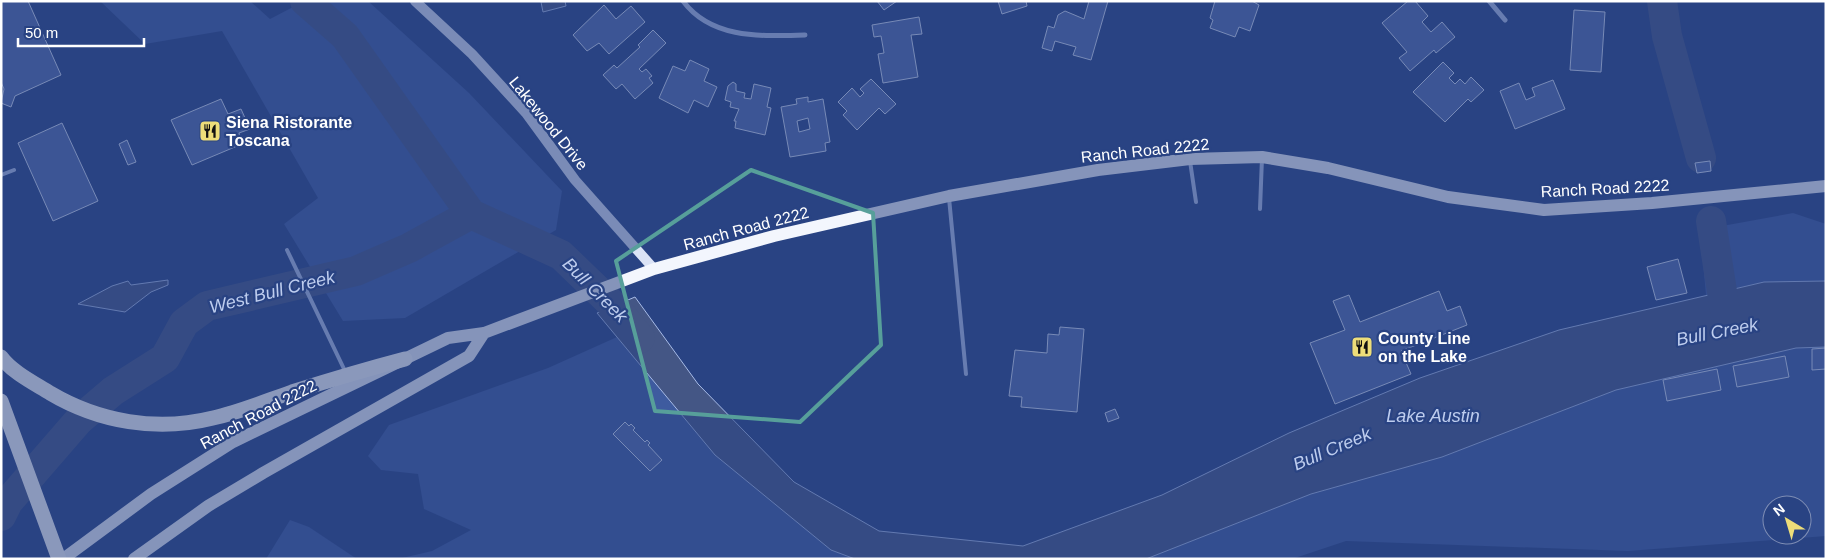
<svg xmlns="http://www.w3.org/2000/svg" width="1827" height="560" font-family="Arial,sans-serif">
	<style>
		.green { fill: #3e5b9f; fill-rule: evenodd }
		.water { fill: #445685; stroke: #a7bbe7 }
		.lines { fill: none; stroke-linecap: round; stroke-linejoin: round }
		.river { stroke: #445685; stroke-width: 30 }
		.building { fill: #526cab; stroke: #d5dff5; fill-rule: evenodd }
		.lane { stroke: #b2c2e6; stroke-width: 4 }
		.street { stroke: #b2c2e6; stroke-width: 5 }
		.secondary { stroke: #dbe3f6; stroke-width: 10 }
		.primary { stroke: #f3f6fd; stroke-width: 12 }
		.highway { stroke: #fff; stroke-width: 15 }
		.marked { fill: none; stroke: #579f9a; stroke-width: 4; stroke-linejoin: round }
		.labels { text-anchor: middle; stroke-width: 4.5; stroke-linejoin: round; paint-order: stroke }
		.poi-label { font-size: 16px; font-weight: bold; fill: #fff; stroke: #294383; text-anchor: start }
		.street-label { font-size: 16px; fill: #fff; stroke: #294383 }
		.water-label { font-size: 18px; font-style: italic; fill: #becdee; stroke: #294383 }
	</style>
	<rect width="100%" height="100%" fill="#294383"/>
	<path class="green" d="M 100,1 L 250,1 L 270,19 L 293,7 L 296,1 L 368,1 L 469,93 L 562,191 L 556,230 L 405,318 L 343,321 L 284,224 L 318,198 L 222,31 L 145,44 Z
		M 1793,213 L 1826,224 L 1826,281 L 1764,282 L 1706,295 L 1700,230 Z
		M 617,337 L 715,455 L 831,550 L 854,559 L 398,559 L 432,551 L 471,530 L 424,509 L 418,474 L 381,470 L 368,456 L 389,425 L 548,368 Z
		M 1826,347 L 1826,536 L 1628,551 L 1346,541 L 1292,559 L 1146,559 L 1311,494 L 1442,457 L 1616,390 L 1796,348 ZM 1772,505 L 1802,505 L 1802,535 L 1772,535 Z
		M 290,520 L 309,527 L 357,559 L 266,559 Z"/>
	<path class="water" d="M 565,1 L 566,6 L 543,12 L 541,2 Z
		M 168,280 L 168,285 L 151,292 L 125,312 L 78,304 L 112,286 L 128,281 L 131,285 Z
		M 1826,281 L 1826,347 L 1796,348 L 1616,390 L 1442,457 L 1311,494 L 1146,559 L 855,559 L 831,550 L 715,455 L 597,313 L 635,297 L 698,384 L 794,482 L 879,531 L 1023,546 L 1162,495 L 1289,433 L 1420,378 L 1559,330 L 1764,282 Z"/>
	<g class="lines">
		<path class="river" d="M 305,1 L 345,36 L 471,214 L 561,255 L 614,306 L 640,338
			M 1662,1 L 1667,36 L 1701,158
			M 1711,221 L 1728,330
			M 1,516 L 8,502 L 79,420 L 113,391 L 165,358 L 184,323 L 207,306 L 356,271 L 409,248 L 471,214"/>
	</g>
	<path class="building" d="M 1,1 L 28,1 L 61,75 L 15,96 L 11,107 L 1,103 L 4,89 L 1,82 Z
		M 877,1 L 897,1 L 884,10 Z
		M 998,1 L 1026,1 L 1027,6 L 1002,14 Z
		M 1089,1 L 1108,1 L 1091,60 L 1073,55 L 1076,47 L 1055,41 L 1052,51 L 1042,48 L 1048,26 L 1054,28 L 1058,15 L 1065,11 L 1084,19 Z
		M 1215,1 L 1252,1 L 1259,5 L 1250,31 L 1239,27 L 1235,37 L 1210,28 L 1213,20 L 1210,18 Z
		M 1408,1 L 1415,1 L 1428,16 L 1422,22 L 1431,32 L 1442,22 L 1455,37 L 1436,53 L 1434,50 L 1410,71 L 1399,58 L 1407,52 L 1382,23 Z
		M 604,5 L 616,19 L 631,6 L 645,22 L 609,54 L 599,43 L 587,51 L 573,35 Z
		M 1574,10 L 1605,12 L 1601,72 L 1570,70 Z
		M 919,17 L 922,34 L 911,35 L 918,77 L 883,83 L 878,54 L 884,53 L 881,36 L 874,37 L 872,25 Z
		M 653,30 L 666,43 L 639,69 L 642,72 L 646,69 L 652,76 L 649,78 L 653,83 L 635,99 L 622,84 L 616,89 L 603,75 L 614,65 L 617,68 L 640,47 L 638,45 Z
		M 690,60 L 709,69 L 704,81 L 717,87 L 708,107 L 694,100 L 688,113 L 659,98 L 673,66 L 685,71 Z
		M 1443,62 L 1454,73 L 1449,78 L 1455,84 L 1460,79 L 1465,84 L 1471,77 L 1484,90 L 1471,102 L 1468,99 L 1445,122 L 1413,92 Z
		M 871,79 L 896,104 L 885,114 L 879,108 L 857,130 L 843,115 L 847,111 L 838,102 L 852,88 L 860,97 L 864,93 L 860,89 Z
		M 1553,80 L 1565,109 L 1515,129 L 1500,91 L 1519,83 L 1526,100 L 1535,96 L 1532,88 Z
		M 733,82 L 736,84 L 736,91 L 745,93 L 744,98 L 751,99 L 754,84 L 771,88 L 767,107 L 771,108 L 765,135 L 735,128 L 736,121 L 734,121 L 739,109 L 730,107 L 731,102 L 725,100 L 728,86 Z
		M 808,97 L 808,102 L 823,99 L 830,142 L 825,143 L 826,151 L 790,157 L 781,107 L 797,104 L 796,99 ZM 808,118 L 810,129 L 799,132 L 797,121 Z
		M 221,99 L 228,114 L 241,109 L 250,129 L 239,133 L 242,144 L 192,165 L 171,120 Z
		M 62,123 L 98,201 L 53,221 L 18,143 Z
		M 127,140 L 136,162 L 128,165 L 119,144 Z
		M 1710,161 L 1711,171 L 1697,173 L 1695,163 Z
		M 1678,259 L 1687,293 L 1656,300 L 1647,267 Z
		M 1439,291 L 1447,311 L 1460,306 L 1467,325 L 1401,351 L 1411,374 L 1335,404 L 1310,343 L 1345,330 L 1333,301 L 1349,295 L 1360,322 Z
		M 1060,327 L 1084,329 L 1077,412 L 1021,407 L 1022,397 L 1009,396 L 1015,350 L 1047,353 L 1048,334 L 1059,335 Z
		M 1826,348 L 1826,369 L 1812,370 L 1812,349 Z
		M 1785,356 L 1789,377 L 1737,387 L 1733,366 Z
		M 1717,369 L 1721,390 L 1667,401 L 1663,380 Z
		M 1115,409 L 1119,418 L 1108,422 L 1105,413 Z
		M 625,422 L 629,426 L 631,424 L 635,428 L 633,430 L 645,442 L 647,440 L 650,443 L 648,445 L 662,460 L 650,471 L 613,434 Z"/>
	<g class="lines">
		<path class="lane" d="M 1190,161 L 1196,202
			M 1,175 L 14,170
			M 949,198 L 966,374
			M 1260,209 L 1262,158
			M 287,250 L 345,371"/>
		<path class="street" d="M 683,1 C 712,40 763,36 805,35
			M 1489,1 L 1505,20"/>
		<path class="secondary" d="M 415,1 L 472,54 L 526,113 L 575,180 L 654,269"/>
		<path class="primary" d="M 63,559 L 151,494 L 233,442 L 448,338 L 484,333 L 654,269 L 774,236 L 949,196 L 1098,170 L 1190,159 L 1262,157 L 1328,168 L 1448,197 L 1544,210 L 1652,203 L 1826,186
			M 134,559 L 208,506 L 263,473 L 469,356 L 484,333"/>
		<path class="highway" d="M 1,357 C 12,372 34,383 50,393 C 99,422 157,432 213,418 C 240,412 266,401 292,392 C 330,380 367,369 405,359
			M 1,401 L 59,559"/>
	</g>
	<path d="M0 0H1827V560H0ZM 751,170 L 873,213 L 881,345 L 800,422 L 655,411 L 616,261 Z" fill="#294383" fill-opacity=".55" fill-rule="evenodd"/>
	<path class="marked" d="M 751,170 L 873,213 L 881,345 L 800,422 L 655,411 L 616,261 Z"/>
	<defs>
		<g id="restaurant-square" transform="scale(1.125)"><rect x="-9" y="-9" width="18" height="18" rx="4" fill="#eddd79" stroke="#294383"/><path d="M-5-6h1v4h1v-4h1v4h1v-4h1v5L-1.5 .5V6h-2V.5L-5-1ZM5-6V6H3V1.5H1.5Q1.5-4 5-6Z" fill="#111"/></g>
	</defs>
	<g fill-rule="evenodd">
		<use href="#restaurant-square" x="210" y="131"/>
		<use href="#restaurant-square" x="1362" y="347"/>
	</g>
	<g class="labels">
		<g class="poi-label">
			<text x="226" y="128">Siena Ristorante<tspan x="226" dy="18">Toscana</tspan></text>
			<text x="1378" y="344">County Line<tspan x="1378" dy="18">on the Lake</tspan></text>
		</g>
		<g class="street-label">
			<text transform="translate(549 123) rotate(51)" y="6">Lakewood Drive</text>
			<text transform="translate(1145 150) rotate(-6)" y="6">Ranch Road 2222</text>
			<text transform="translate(1605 188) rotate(-3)" y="6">Ranch Road 2222</text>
			<text transform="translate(746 228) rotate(-15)" y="6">Ranch Road 2222</text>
			<text transform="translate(258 414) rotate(-28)" y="6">Ranch Road 2222</text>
		</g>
		<g class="water-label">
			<text transform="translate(595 290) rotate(45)" y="6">Bull Creek</text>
			<text transform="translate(272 292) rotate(-14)" y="6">West Bull Creek</text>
			<text transform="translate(1717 332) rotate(-11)" y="6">Bull Creek</text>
			<text x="1433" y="422">Lake Austin</text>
			<text transform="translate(1332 449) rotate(-23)" y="6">Bull Creek</text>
		</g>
	</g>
	<rect width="1827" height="560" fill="none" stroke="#ffffff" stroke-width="5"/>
	<g transform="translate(1787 520) rotate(322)"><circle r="24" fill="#294383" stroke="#7f8eb5"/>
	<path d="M0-4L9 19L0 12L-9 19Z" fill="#eddd79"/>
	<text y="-8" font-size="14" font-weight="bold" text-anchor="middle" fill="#ffffff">N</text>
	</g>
	<path d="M18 38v8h126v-8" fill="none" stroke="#ffffff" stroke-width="2.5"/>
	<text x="25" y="38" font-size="15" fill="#ffffff" stroke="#294383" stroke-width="4" paint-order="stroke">50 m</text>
</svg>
